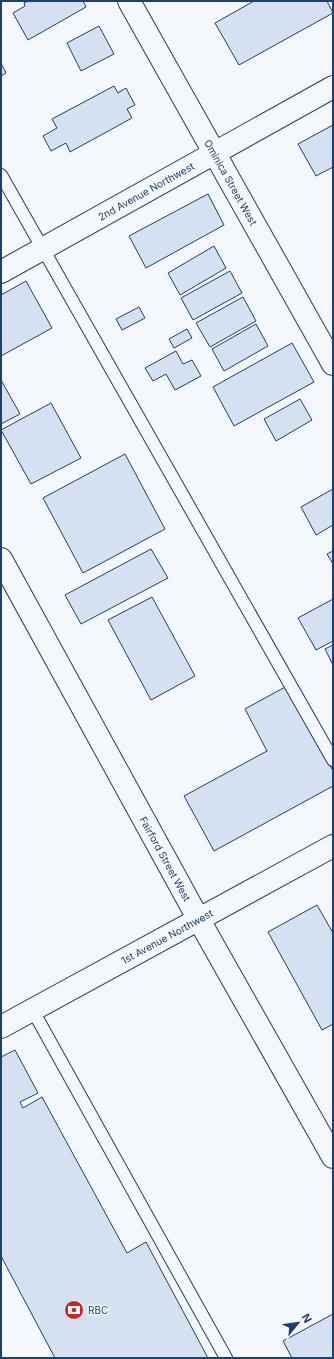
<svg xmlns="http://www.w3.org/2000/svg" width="334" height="1359" font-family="Inter,sans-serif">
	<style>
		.building { fill: #d5e0f0; stroke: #1d3f73 }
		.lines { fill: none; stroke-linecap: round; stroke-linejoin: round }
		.lane-casing { stroke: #1d3f73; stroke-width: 14 }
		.street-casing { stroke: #1d3f73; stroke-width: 24 }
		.secondary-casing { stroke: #1d3f73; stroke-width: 24 }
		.lane { stroke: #f4f7fb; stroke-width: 12 }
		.street { stroke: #f4f7fb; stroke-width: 22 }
		.secondary { stroke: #f4f7fb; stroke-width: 22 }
		.labels { text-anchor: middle; stroke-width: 3; stroke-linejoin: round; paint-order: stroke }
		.street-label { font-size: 10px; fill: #1d3f73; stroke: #f4f7fb }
		.poi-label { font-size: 10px; fill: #1d3f73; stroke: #f4f7fb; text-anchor: start }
	</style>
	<rect width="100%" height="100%" fill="#f4f7fb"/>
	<path class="building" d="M 28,1 L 83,1 L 86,7 L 28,40 L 13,13 L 25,6 L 24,3 Z
		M 254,1 L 327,1 L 333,13 L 239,65 L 215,23 Z
		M 99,26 L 114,54 L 81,71 L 67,43 Z
		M 1,63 L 6,73 L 1,76 Z
		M 114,86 L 118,93 L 126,88 L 135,105 L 127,109 L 132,118 L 70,152 L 66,143 L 51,151 L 43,136 L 57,128 L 52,119 Z
		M 333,125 L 333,167 L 316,176 L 298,144 Z
		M 208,194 L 224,225 L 146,268 L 129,236 Z
		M 214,246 L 226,268 L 180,295 L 168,273 Z
		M 230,271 L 242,293 L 193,320 L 181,298 Z
		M 26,281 L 52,328 L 1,356 L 1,295 Z
		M 243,297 L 256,321 L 210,347 L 196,323 Z
		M 139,307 L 145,318 L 122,330 L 116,319 Z
		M 256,324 L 268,346 L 224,371 L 212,349 Z
		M 187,329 L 192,338 L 174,348 L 169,339 Z
		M 292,343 L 314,382 L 234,426 L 213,387 Z
		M 176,351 L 183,364 L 192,360 L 201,376 L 175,390 L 166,374 L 153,381 L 145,368 Z
		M 1,380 L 20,414 L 1,424 Z
		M 300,399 L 312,420 L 276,441 L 264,419 Z
		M 51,403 L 81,458 L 31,484 L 1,430 Z
		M 125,454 L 165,529 L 83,573 L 43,498 Z
		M 333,489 L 333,525 L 316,535 L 301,507 Z
		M 151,549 L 168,578 L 81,624 L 65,595 Z
		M 333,551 L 333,564 L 327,554 Z
		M 152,597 L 195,676 L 151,700 L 108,620 Z
		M 333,599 L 333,641 L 316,650 L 298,618 Z
		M 333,645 L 333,665 L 325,649 Z
		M 287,686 L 333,771 L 333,786 L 214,851 L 184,796 L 267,751 L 245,709 Z
		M 317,905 L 333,933 L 333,1024 L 322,1030 L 268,932 Z
		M 15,1050 L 38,1093 L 20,1102 L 23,1108 L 42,1097 L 127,1253 L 146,1242 L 208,1358 L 55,1358 L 1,1256 L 1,1057 Z
		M 333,1314 L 333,1358 L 292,1358 L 283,1341 Z"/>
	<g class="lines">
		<g class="lane-casing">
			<path id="lane" d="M 1,175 L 333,760
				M 32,1009 L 226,1358"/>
		</g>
		<g class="street-casing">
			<g id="street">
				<path id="s1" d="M 129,1 L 333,364"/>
				<path id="s2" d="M 1,272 L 333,87"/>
				<path id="s3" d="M 1,559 L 199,920 L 333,1157"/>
			</g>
		</g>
		<g class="secondary-casing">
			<g id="secondary">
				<path id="s4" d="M 1,1027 L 333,846"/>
			</g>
		</g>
		<use href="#lane" class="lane"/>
		<use href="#street" class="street"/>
		<use href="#secondary" class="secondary"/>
	</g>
	<defs>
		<g id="bank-disc" transform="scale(1)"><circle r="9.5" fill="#c62828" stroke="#f4f7fb"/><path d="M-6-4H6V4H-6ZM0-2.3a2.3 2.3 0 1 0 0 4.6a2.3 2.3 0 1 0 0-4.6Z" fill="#fff"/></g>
	</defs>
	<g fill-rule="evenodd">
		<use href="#bank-disc" x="74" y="1310"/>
	</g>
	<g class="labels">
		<g class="street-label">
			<text dy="4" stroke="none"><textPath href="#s1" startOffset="208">Ominica Street West</textPath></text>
			<text dy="4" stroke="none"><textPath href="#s2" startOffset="166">2nd Avenue Northwest</textPath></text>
			<text dy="4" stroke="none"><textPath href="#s3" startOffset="342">Fairford Street West</textPath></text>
			<text dy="4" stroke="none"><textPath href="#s4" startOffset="189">1st Avenue Northwest</textPath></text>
		</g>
		<g class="poi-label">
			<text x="88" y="1314">RBC</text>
		</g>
	</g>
	<rect width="334" height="1359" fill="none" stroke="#1d3f73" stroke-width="4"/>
	<g transform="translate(298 1323) rotate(61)" stroke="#f4f7fb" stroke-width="3" paint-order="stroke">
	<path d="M0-3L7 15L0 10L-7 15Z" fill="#1d3f73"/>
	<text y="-6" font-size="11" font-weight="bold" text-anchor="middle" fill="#1d3f73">N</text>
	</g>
</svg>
